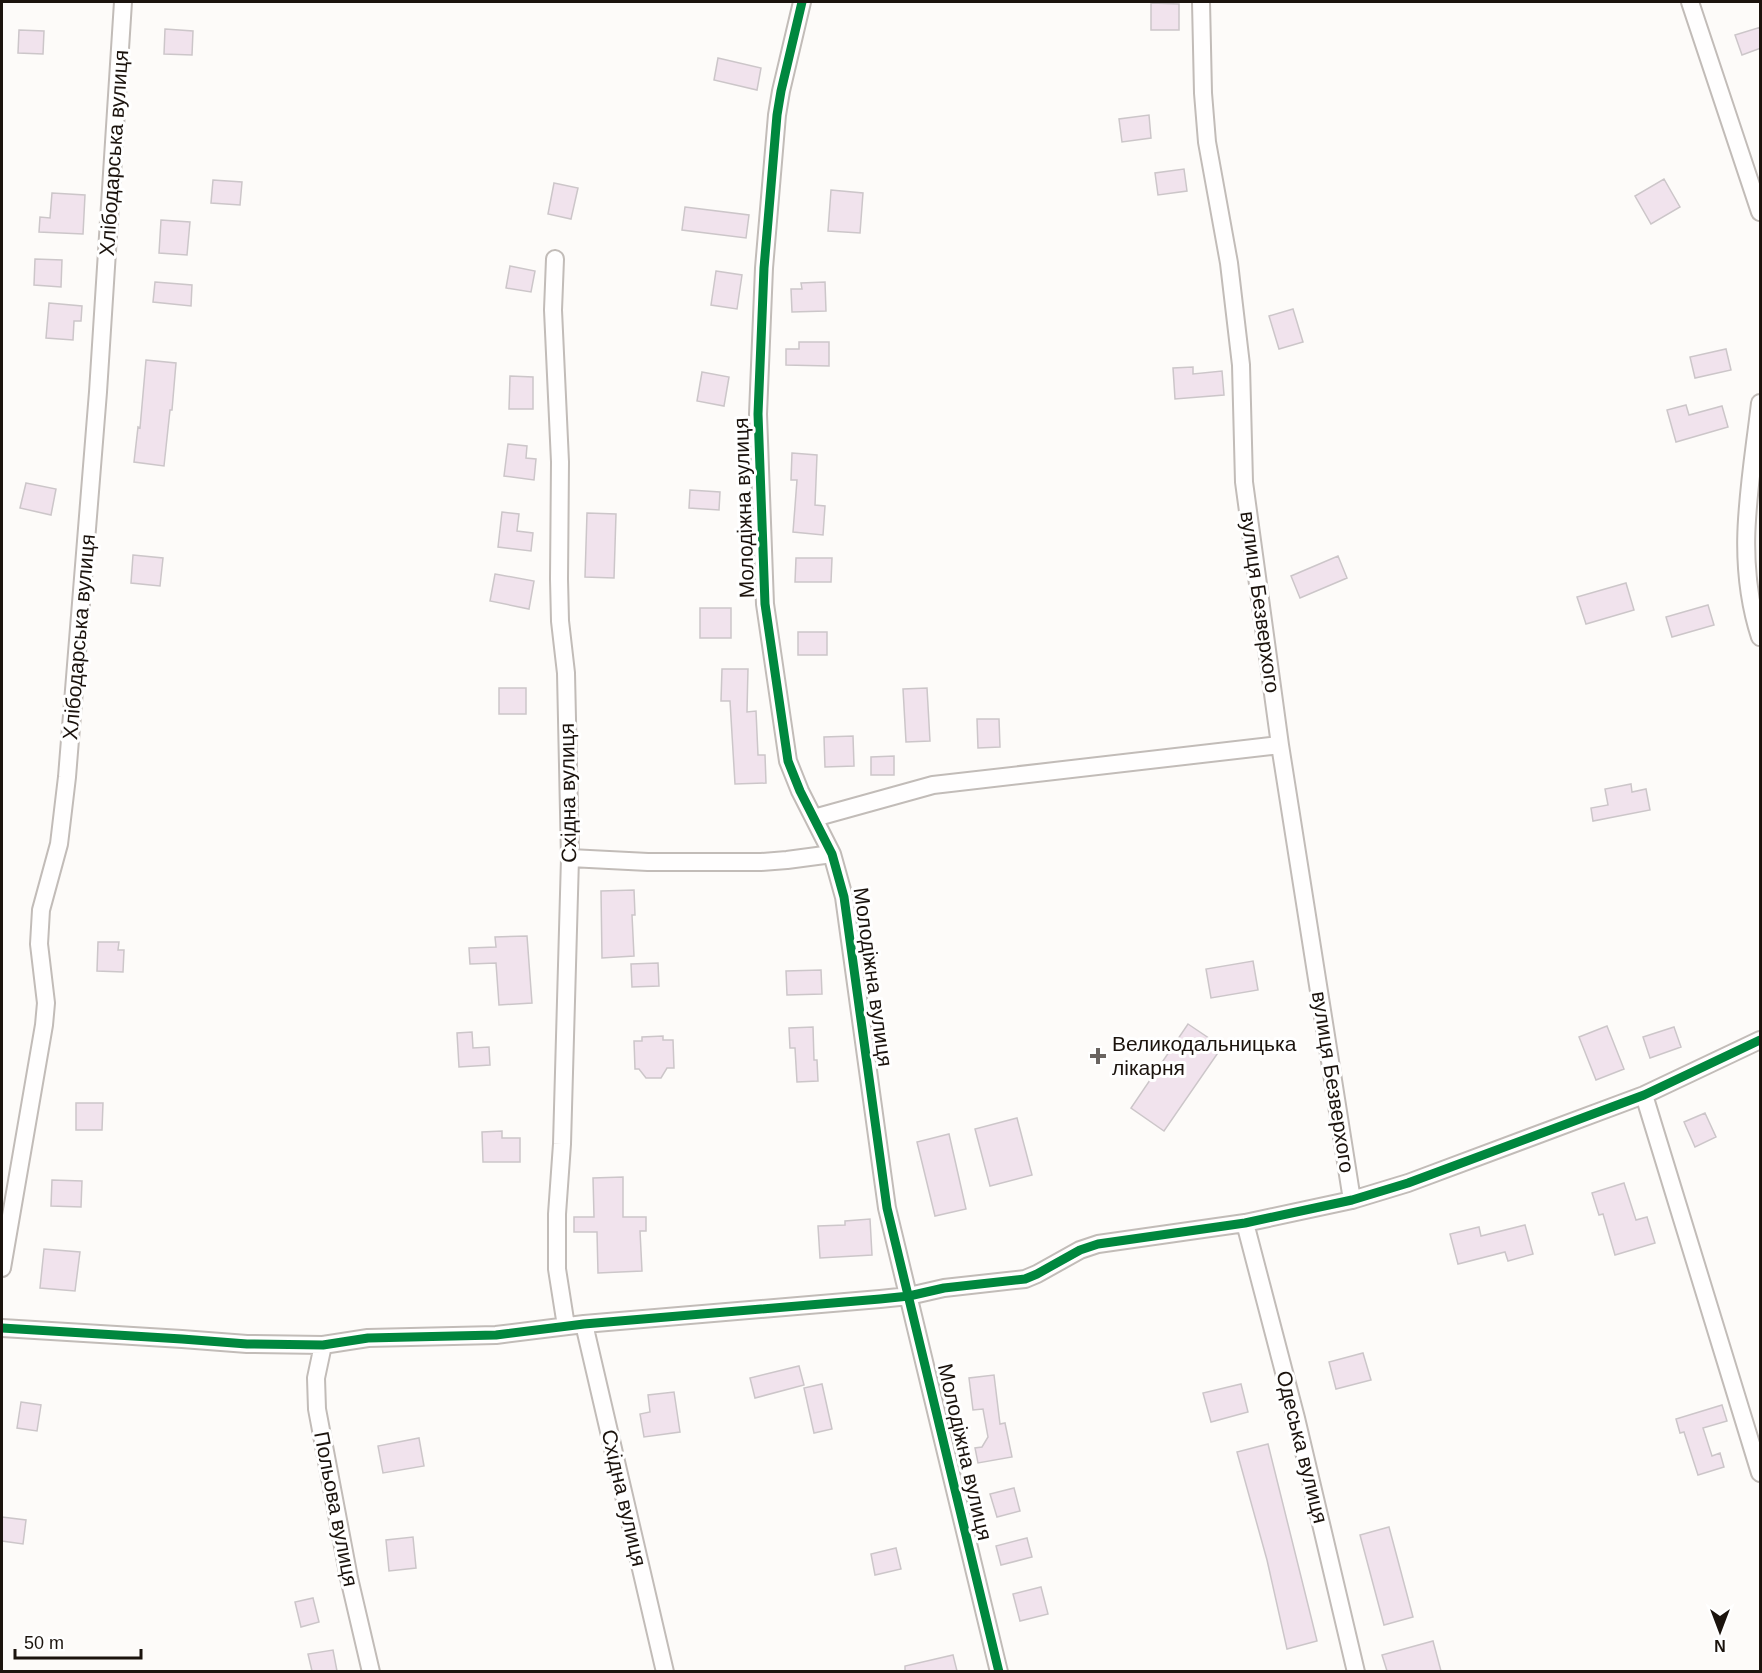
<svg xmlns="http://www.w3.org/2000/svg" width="1762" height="1673" font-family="Arial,sans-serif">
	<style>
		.building { fill: #f1e3ed; stroke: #ccc6c9; stroke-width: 1.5 }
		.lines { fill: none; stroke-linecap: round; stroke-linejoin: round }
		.minor-casing { stroke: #c2bcb8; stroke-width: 20 }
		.minor { stroke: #fffefe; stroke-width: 16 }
		.cycleway-casing { stroke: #fff; stroke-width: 13 }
		.cycleway { stroke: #00873e; stroke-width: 9 }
		.poi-dot { fill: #6a6460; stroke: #fff; stroke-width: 2 }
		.labels { text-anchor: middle; stroke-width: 6; stroke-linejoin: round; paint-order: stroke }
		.street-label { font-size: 21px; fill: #1b130d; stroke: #fff }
		.poi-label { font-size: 21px; fill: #1b130d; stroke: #fff; text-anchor: start }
	</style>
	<rect width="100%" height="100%" fill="#fdfbf9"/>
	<path class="building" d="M 1151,3 L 1179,4 L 1179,30 L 1151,30 Z
		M 1761,27 L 1761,48 L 1742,55 L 1735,35 Z
		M 165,29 L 193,31 L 192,55 L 164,54 Z
		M 19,30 L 44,31 L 43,54 L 18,53 Z
		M 718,58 L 761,68 L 757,90 L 714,80 Z
		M 1149,115 L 1151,138 L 1122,142 L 1119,119 Z
		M 1184,169 L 1187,191 L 1158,195 L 1155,173 Z
		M 1664,179 L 1680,207 L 1651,224 L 1635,196 Z
		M 213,180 L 242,182 L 240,205 L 211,203 Z
		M 554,183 L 578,188 L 571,219 L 548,214 Z
		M 831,190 L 863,193 L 860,233 L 828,231 Z
		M 52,193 L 85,195 L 83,234 L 39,232 L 40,217 L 50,218 Z
		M 685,207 L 749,215 L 746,238 L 682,230 Z
		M 161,220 L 190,222 L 187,255 L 159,253 Z
		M 35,259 L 62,260 L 61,287 L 34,285 Z
		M 510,266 L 535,271 L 531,292 L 506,288 Z
		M 716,271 L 742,275 L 737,309 L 711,305 Z
		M 155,282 L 192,285 L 191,306 L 153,302 Z
		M 825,282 L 826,311 L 792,312 L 791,289 L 802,289 L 801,283 Z
		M 49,303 L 82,306 L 81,321 L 74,321 L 73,340 L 46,338 Z
		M 1293,309 L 1303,342 L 1279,349 L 1269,316 Z
		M 799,342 L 829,342 L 829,366 L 786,365 L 786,349 L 799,349 Z
		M 1726,349 L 1731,370 L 1695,378 L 1690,357 Z
		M 146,360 L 176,363 L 172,410 L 170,410 L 164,466 L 134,462 L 138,427 L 140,428 Z
		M 1193,367 L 1193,374 L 1222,371 L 1224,395 L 1175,399 L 1173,368 Z
		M 702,372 L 729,377 L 724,406 L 697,401 Z
		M 510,376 L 533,377 L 533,409 L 509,409 Z
		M 1686,405 L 1689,415 L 1722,406 L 1728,427 L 1676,442 L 1667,410 Z
		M 508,444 L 527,446 L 526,458 L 536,459 L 534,480 L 504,476 Z
		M 792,453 L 817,455 L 815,505 L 825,506 L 823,535 L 793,532 L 797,480 L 791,480 Z
		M 26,483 L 56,489 L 51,515 L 20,508 Z
		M 690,490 L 720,492 L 719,510 L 689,508 Z
		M 502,512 L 519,514 L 517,531 L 533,533 L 531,551 L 498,547 Z
		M 587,513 L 616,514 L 614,578 L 585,577 Z
		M 133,555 L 163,558 L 160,586 L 131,583 Z
		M 1338,556 L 1347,578 L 1300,598 L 1291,576 Z
		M 796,558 L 832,558 L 831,582 L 795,582 Z
		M 495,574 L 534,581 L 529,609 L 490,601 Z
		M 1626,583 L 1634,610 L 1586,624 L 1577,597 Z
		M 1708,605 L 1714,625 L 1672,637 L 1666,617 Z
		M 700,608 L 731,608 L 731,638 L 700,638 Z
		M 798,632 L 827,632 L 827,655 L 798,655 Z
		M 722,669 L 748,669 L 747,712 L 756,711 L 758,755 L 765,755 L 766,783 L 735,784 L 730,701 L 721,701 Z
		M 499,688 L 526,688 L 526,714 L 499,714 Z
		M 927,688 L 930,741 L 906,742 L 903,689 Z
		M 977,719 L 999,719 L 1000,747 L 978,748 Z
		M 853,736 L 854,766 L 825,767 L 824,737 Z
		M 894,756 L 894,775 L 871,775 L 871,757 Z
		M 1631,784 L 1632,792 L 1646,789 L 1650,810 L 1593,821 L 1591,808 L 1608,805 L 1605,789 Z
		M 634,890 L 635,915 L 632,915 L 634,956 L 602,958 L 601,891 Z
		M 527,936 L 532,1003 L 499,1005 L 496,963 L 470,964 L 469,948 L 496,947 L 495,937 Z
		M 98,942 L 119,942 L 118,950 L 124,950 L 123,972 L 97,971 Z
		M 1253,961 L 1258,990 L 1211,998 L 1206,969 Z
		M 658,963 L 659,986 L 632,987 L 631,964 Z
		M 821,970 L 822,994 L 787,995 L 786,971 Z
		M 1188,1024 L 1222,1047 L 1164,1131 L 1131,1108 Z
		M 1607,1026 L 1624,1069 L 1596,1080 L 1579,1037 Z
		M 813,1027 L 814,1060 L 817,1060 L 818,1081 L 797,1082 L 795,1048 L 790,1048 L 789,1028 Z
		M 1674,1027 L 1681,1047 L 1650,1058 L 1643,1037 Z
		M 472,1032 L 473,1048 L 489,1047 L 490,1065 L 459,1067 L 457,1033 Z
		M 663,1036 L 663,1040 L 673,1040 L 674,1068 L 667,1068 L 661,1078 L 646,1078 L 639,1069 L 635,1069 L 634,1041 L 642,1041 L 642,1037 Z
		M 76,1103 L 103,1103 L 102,1130 L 76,1130 Z
		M 1705,1113 L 1716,1137 L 1695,1147 L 1684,1122 Z
		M 1017,1118 L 1032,1175 L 990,1186 L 975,1129 Z
		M 502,1131 L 502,1138 L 520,1138 L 520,1162 L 483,1162 L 482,1132 Z
		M 949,1134 L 966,1209 L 935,1216 L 917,1142 Z
		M 623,1177 L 623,1217 L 646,1217 L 646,1231 L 640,1231 L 642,1271 L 598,1273 L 597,1232 L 574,1232 L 574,1217 L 594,1217 L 593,1178 Z
		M 52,1180 L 82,1181 L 81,1207 L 51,1206 Z
		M 1624,1183 L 1636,1220 L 1647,1217 L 1655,1243 L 1615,1255 L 1603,1214 L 1599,1215 L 1592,1193 Z
		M 870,1219 L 872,1255 L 820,1258 L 818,1226 L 845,1225 L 845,1221 Z
		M 1525,1225 L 1533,1254 L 1508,1261 L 1505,1252 L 1458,1264 L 1450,1234 L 1479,1227 L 1481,1236 Z
		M 44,1249 L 80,1252 L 75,1291 L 40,1288 Z
		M 1363,1353 L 1371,1380 L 1336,1389 L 1329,1362 Z
		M 799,1366 L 804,1385 L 755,1398 L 750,1378 Z
		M 994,1375 L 1000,1424 L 1005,1423 L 1012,1457 L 978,1463 L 975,1448 L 982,1447 L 988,1437 L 983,1409 L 973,1410 L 969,1378 Z
		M 822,1384 L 832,1429 L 814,1433 L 804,1388 Z
		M 1241,1384 L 1248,1412 L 1211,1422 L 1203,1393 Z
		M 674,1392 L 680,1432 L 644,1437 L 640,1414 L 650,1412 L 648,1395 Z
		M 21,1402 L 41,1405 L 37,1431 L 17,1428 Z
		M 1722,1405 L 1727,1421 L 1703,1428 L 1712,1456 L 1720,1453 L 1724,1467 L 1698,1475 L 1684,1432 L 1680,1433 L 1676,1419 Z
		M 419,1438 L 424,1466 L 383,1473 L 378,1446 Z
		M 1268,1444 L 1317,1641 L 1287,1649 L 1267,1560 L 1237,1452 Z
		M 1014,1488 L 1020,1511 L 997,1517 L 990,1494 Z
		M 2,1517 L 26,1520 L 23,1544 L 2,1541 Z
		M 1389,1527 L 1413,1617 L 1384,1625 L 1360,1535 Z
		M 413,1537 L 416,1568 L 389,1571 L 386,1540 Z
		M 1027,1538 L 1032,1557 L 1001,1565 L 996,1546 Z
		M 896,1548 L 901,1569 L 875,1575 L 871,1554 Z
		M 1041,1587 L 1048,1614 L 1020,1621 L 1013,1594 Z
		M 313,1598 L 319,1622 L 301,1627 L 295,1602 Z
		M 1433,1641 L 1441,1671 L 1387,1671 L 1382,1655 Z
		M 333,1650 L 337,1671 L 312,1671 L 308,1654 Z
		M 953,1655 L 957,1671 L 905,1671 L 905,1666 Z"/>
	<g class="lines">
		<g class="minor-casing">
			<path id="minor" d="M 802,2 L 781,91 L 777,115 L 764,268 L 758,414 L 765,604 L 788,761 L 800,791 L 832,854 L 844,897 L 887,1208 L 999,1672
				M 1201,2 L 1203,93 L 1207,142 L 1229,263 L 1241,365 L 1244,482 L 1280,745 L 1352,1200
				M 1690,2 L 1760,212
				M 555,259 L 553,310 L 560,462 L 559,579 L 560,621 L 566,673 L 570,858 L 562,1144 L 557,1214 L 557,1269 L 566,1326
				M 1760,403 C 1751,483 1734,557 1760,637
				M 814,818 L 933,785 L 1280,745
				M 570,858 L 648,862 L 761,862 L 787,860 L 832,854
				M 1644,1095 L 1760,1473
				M 1245,1223 L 1296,1418 L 1356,1672
				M 2,1268 L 44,1025 L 46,1003 L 39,944 L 41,910 L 59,844 L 67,777 L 98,392 L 123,2
				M 584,1324 L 665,1672
				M 2,1328 L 182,1339 L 247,1344 L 323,1345 L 368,1338 L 496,1335 L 584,1324 L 880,1299 L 909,1296 L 944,1288 L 1025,1279 L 1037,1274 L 1080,1250 L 1098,1244 L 1245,1223 L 1352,1200 L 1408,1183 L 1644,1095 L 1760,1040
				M 323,1345 L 316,1378 L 317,1409 L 349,1578 L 371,1672"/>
		</g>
		<use href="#minor" class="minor"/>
		<g class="cycleway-casing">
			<path id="cycleway" d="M 802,2 L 781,91 L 777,115 L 764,268 L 758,414 L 765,604 L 788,761 L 800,791 L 832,854 L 844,897 L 887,1208 L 999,1672
				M 2,1328 L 182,1339 L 247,1344 L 323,1345 L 368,1338 L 496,1335 L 584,1324 L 880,1299 L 909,1296 L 944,1288 L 1025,1279 L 1037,1274 L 1080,1250 L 1098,1244 L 1245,1223 L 1352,1200 L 1408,1183 L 1644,1095 L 1760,1040"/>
		</g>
		<use href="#cycleway" class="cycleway"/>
	</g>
	<path class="poi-dot" d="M1095 1047h6v6h6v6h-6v6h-6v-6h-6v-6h6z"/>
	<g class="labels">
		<g class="street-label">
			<text transform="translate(114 153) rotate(-86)" y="7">Хлібодарська вулиця</text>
			<text transform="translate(744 508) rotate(-92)" y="7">Молодіжна вулиця</text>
			<text transform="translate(1260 602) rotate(82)" y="7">вулиця Безверхого</text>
			<text transform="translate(79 637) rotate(-85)" y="7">Хлібодарська вулиця</text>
			<text transform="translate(568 793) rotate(-91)" y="7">Східна вулиця</text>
			<text transform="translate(873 977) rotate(82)" y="7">Молодіжна вулиця</text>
			<text transform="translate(1333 1082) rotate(81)" y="7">вулиця Безверхого</text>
			<text transform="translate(1302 1447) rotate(76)" y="7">Одеська вулиця</text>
			<text transform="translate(965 1452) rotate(77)" y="7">Молодіжна вулиця</text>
			<text transform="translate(624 1498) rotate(77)" y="7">Східна вулиця</text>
			<text transform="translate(336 1509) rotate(79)" y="7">Польова вулиця</text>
		</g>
		<g class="poi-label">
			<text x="1112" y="1051">Великодальницька<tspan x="1112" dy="24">лікарня</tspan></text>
		</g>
	</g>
	<rect width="1762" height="1673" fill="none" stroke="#1b130d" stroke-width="6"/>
	<g transform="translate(1720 1631) rotate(180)" stroke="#ffffff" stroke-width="4.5" paint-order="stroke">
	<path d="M0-4.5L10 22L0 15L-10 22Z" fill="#1b130d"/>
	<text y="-9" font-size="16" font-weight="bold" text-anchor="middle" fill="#1b130d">N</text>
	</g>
	<path d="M15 1649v9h126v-9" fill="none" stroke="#1b130d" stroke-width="3"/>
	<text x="24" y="1649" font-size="18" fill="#1b130d" stroke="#ffffff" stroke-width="4.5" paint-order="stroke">50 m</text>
</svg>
